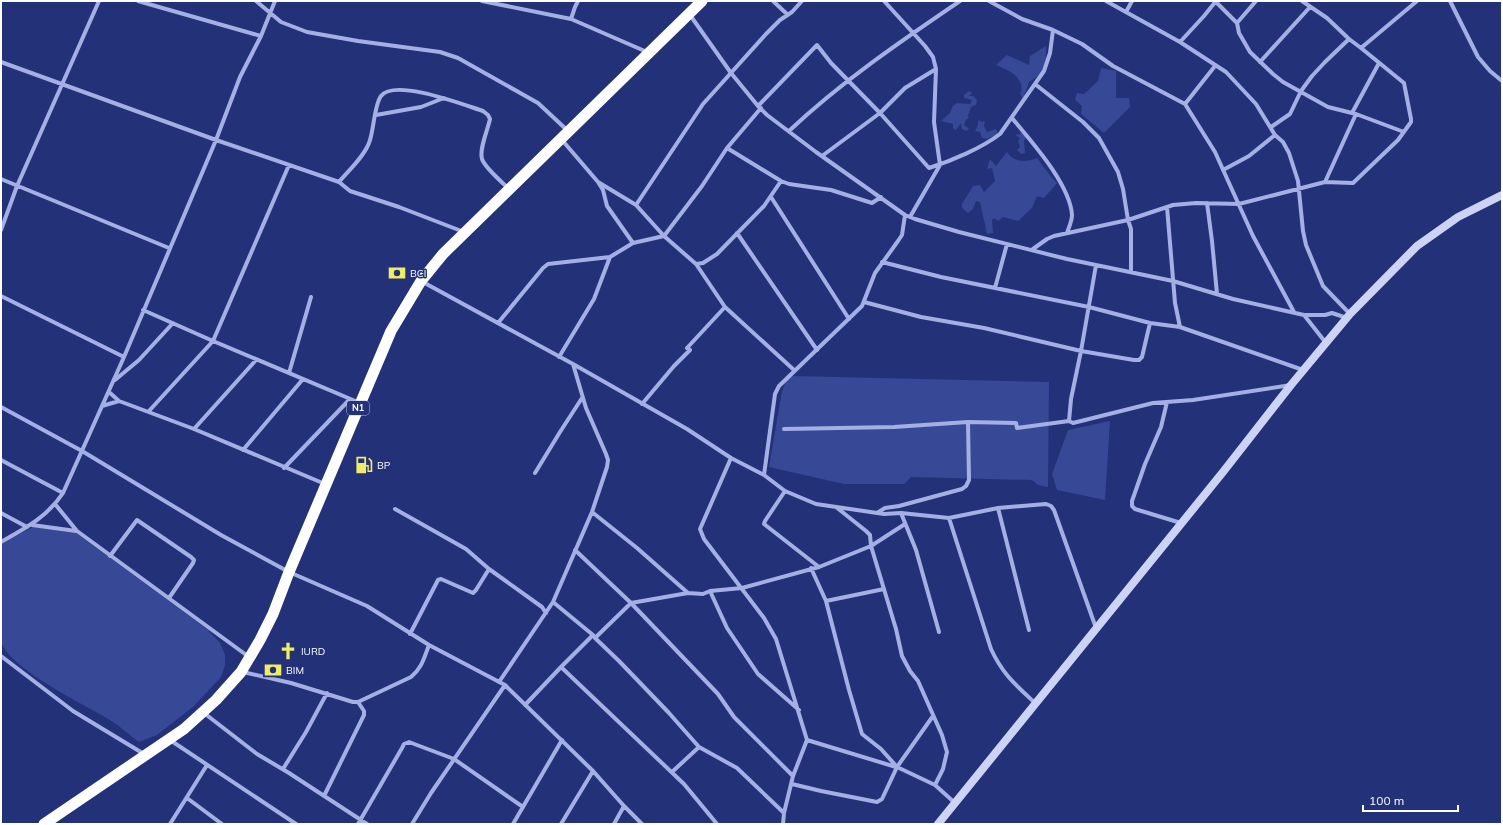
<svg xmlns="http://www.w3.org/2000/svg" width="1503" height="825" font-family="Mulish,sans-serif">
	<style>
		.green { fill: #364896 }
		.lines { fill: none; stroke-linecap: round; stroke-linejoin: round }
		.street { stroke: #a4b0e4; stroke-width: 4 }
		.secondary { stroke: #cdd3f4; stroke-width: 8 }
		.highway { stroke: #fff; stroke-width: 11 }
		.labels { text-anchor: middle; stroke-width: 3; stroke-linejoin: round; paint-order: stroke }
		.shield { fill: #233178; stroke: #bdc1d6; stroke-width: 1 }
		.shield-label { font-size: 9px; font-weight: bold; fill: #fff }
		.poi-label { font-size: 10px; fill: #fff; stroke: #233178; text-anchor: start }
	</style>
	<rect width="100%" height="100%" fill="#233178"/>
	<path class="green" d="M 1046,46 L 1046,58 L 1044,66 L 1041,74 L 1029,82 L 1023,99 L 1020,94 C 1021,92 1022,87 1021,85 C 1019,74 1005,69 996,65 L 1007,55 L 1029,65 L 1030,56 Z
		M 1101,68 L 1116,71 L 1116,98 L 1129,98 L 1130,107 L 1104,133 L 1081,114 L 1082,106 L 1075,100 L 1077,93 L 1084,94 L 1098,81 Z
		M 969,91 L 972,93 L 969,96 L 973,96 L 977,100 L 976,105 L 971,107 L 968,116 L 969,118 L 966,120 L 964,125 L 969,129 L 966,131 L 962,129 L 961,123 L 956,130 L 953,128 L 953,124 L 941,121 L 950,113 L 953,106 L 957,103 L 970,104 L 972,100 L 964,98 L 964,95 Z
		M 978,120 L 982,122 L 985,121 L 984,126 L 987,132 L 996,129 L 998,134 L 987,139 L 982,138 L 980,132 L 975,131 L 978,125 Z
		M 1021,132 L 1026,137 L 1024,141 L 1025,153 L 1021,154 L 1017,150 L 1020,147 L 1018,141 L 1020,138 L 1015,135 L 1020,134 Z
		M 1007,152 C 1013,162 1027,163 1037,158 L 1052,178 L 1057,183 L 1044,198 L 1037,196 L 1032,208 L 1018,221 L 1003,217 L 998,221 L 994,218 L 992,220 L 993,233 L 987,234 L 980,202 L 976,201 L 973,209 L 968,213 L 962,208 L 962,204 L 973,186 L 980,185 L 984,192 L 995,181 L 992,168 L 987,169 L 990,159 L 996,166 Z
		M 792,376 L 1049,382 L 1048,487 L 1038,485 L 1032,480 L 911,477 L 904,484 L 844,484 L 769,467 L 782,391 L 786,381 Z
		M 1110,421 L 1105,500 L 1057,490 L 1052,474 L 1068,430 Z
		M 33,527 L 76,533 L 207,629 L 220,643 L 225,655 L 225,666 L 221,677 L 194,706 L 157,735 L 139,742 C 129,735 120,726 110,720 C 84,704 11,670 1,642 L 1,544 Z"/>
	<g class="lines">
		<path class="street" d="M 138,1 L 261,36
			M 256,1 L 281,22 L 307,32 L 358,41 L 440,52 L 458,58 L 538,103 L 568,131
			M 482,1 L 571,19 L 647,52
			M 773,1 L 788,15
			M 884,1 L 925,46 L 933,57 L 936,69 L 934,122 L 940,165 L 910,217
			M 989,1 L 1022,19 L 1053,30 L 1082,44 L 1113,66 L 1185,104 L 1215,152 L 1253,236 L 1294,312
			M 1106,1 L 1180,42 L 1226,72 L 1256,104 L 1275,135 L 1283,142 L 1289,153 L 1298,181 L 1303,231 L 1306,245 L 1323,286 L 1350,314
			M 1215,1 L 1237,23 L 1239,33 L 1250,52 L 1273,74 L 1283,82 L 1328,107 L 1356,114 L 1404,132
			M 1450,1 L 1478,57 L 1490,71 L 1502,81
			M 1126,12 L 1132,1
			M 690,15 L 731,73 L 758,106 L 767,115 L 816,152 L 905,215 L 915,219 L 959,232 L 1067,259 L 1173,281 L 1233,299 L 1304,315 L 1325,315 L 1332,313 L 1347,318
			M 571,19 L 575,7 L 578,1
			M 1237,23 L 1256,1
			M 1180,42 L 1204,16 L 1216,1
			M 1361,48 L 1417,1
			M 1,62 L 216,140 L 339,182 L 350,191 L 399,207 L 464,232
			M 1260,62 L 1310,7
			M 1035,84 L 1083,122 L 1099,138 L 1118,172 L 1123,189 L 1128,220 L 1131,229 L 1131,272
			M 1185,104 L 1215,66
			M 758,106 L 817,45 L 831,63 L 880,113 L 929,168 C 951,161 982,148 1000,134 L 1044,71 L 1050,53 L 1053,30
			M 1352,113 L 1379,63
			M 376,115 L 421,107 L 444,98
			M 1012,118 C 1031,141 1070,184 1072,215 C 1072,221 1069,227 1067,233
			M 1271,127 L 1290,114 L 1301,91 L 1312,76 L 1325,62 L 1349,39
			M 789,131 C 841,82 901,41 960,1
			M 562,140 L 598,182 L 603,190 L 607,206 L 633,243
			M 727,148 L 781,181 L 789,184 L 831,190 L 872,203 L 881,197
			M 822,156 L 880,113 L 905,88 L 936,69
			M 1223,170 L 1249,156 L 1275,135
			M 1,179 L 169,248
			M 339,182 C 349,170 363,158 369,143 C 374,131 374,105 381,96 C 395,78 464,105 483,111 L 488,115 L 490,119 C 488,129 479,149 482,159 C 485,168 502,182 509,189
			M 598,182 L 636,205 L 664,236 L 696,264 L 725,307 L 794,370
			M 1325,182 L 1356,114
			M 771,197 L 849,319
			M 1207,203 L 1212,241 L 1217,294
			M 636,205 L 703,104 L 766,34 L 780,20 L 792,12 L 802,1
			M 1167,207 L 1175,303 L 1180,327
			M 1,230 L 17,186 L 99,1
			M 737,233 L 817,350
			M 1033,249 L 1047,239 L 1054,236 L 1128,220 L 1173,205 L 1196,203 L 1239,204 L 1325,182 L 1353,183 L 1398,140 L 1411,122 L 1411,119 L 1404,83 L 1361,48 L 1349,39 L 1327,18 L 1302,1
			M 882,262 L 941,277 L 1089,307 L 1150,323 L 1180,327 L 1303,370
			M 696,264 L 703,263 L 717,254 L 764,206 L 781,181
			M 421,281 L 573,364 L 687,429 L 731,458 L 764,475 L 785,491 L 816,504 L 884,514 L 901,513 L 949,518 L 998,508 L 1046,504 L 1051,506 L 1054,510 L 1096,628
			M 995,288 L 1007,244
			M 1,296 L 124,357
			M 864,302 L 921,317 L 984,328 L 1081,351 L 1134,360 L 1139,360 L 1142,357 L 1150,323
			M 143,310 L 213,341 L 360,403
			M 1304,315 L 1326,343
			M 498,323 L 543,268 L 548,264 L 610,257 L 633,243 L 664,236 L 702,186 L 727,148 L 761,108
			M 559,357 L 594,299 L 610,257
			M 289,373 L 311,297
			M 115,380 L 139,360 L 173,323
			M 109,392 L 119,401 L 194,429 L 325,484
			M 1167,402 L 1161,427 L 1145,464 L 1132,501 L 1132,506 L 1135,509 L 1181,523
			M 642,404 L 674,366 L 690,350 L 687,348 L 725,307
			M 102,406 L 119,401
			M 1,407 L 82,451 L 221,535 L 289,572 L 367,606 L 429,645 L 505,685 L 593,771 L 624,806 L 642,824
			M 149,411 L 213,341 L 289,165
			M 1069,421 L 1071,399 L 1081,351 L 1096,265
			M 194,429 L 256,360
			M 784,429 L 894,427 L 968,422 L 1016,423 L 1017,428 L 1069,421 L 1073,423 L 1153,403 L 1193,400 L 1291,385
			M 243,450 L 303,379
			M 731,458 L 700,529 L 704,539 L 764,618 L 776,639 L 807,740 L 793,776 L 784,813 L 783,824
			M 1,460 L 63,493
			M 284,468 L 350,399
			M 535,473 L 560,432 L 582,398
			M 764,475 L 775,394 L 779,386 L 862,306 L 875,273 L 898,241 L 902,235 L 905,215
			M 785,491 L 765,521 L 764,524 L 819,567
			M 55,504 L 77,531 L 249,657
			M 836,507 L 866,531 L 870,535 L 871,546 L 896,629 L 902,656 L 910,671 L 918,681 L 942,735 L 947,752 L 943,769 L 935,785 L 955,803
			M 998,508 L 1029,630
			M 395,509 L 466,549 L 489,569 L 542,607 L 546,613
			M 592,512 L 637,548 L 688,593
			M 1,513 L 27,527
			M 877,513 L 885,508 L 899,506 L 962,489 L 966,486 L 969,480 L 968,422
			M 901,513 L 916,550 L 939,632
			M 949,518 L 991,649 C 1003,675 1016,685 1036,704
			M 32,525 L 76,531
			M 1,542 C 26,528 47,517 63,493 L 124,357 L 216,140 L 240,77 L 261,36 L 275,1
			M 575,550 L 631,603 L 718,694 L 734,717 L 793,776
			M 110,556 L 137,520 L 191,557 L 194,560 L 193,563 L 169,598
			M 811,568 L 826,601 L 849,690 L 862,734 L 881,749 L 897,767 L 935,785
			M 710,591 L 727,628 L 758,674 L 799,710
			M 826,601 L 884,589
			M 553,602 L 593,635
			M 410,634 L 438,580 L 441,579 L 473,593 L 476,590 L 489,569
			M 595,638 L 619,661 L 669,713 L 699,747 L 737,768 L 784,813
			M 1,656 L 73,711 L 144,754
			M 561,667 L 684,784 L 717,824
			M 243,672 L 291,683 L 353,702 L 358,702 L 411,677 C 422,668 424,658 429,645
			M 499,682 L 553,602 L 592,512 L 607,467 L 608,460 L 606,454 L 586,408 L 573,364
			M 525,705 L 561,667 L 593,635 L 595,638 L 631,603 L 688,593 L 703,594 L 710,591 L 742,588 L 819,567 L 871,546 L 905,524
			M 204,713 L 257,754 L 289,773 L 367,824
			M 170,740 L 296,824
			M 807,740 L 896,767
			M 283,769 L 306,732 L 327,693
			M 672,772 L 699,747
			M 792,784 L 821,791 L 877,802 L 882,799 L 897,767 L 933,716
			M 324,796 L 364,715 L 364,711 L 358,702
			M 187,798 L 222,824
			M 170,824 L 207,765
			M 358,824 L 402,748 L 404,744 L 409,742 L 454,759 L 523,807
			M 412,824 L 431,793 L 505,685
			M 513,824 L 562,740
			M 561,824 L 593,771
			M 614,824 L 624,806"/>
		<path class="secondary" d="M 938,824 L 1223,472 L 1291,385 L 1350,314 L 1417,246 L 1458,217 L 1502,195"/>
		<path class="highway" d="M 44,824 L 184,729 L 216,700 L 241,672 L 260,640 L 273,614 L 289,572 L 391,331 L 421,281 L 443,254 L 702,1"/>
	</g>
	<defs>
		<g id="bank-bare" transform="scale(1.38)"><path d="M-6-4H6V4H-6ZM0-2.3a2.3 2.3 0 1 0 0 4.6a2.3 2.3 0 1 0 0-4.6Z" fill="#efec67" stroke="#233178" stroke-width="2.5" paint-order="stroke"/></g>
		<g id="fuel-bare" transform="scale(1.38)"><path d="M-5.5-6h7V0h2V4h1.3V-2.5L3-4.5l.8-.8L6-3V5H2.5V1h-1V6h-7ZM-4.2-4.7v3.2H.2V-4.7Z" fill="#efec67" stroke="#233178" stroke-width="2.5" paint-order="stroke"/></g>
		<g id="church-bare" transform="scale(1.38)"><path d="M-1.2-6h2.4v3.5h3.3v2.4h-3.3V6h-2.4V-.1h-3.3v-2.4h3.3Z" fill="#efec67" stroke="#233178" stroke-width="2.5" paint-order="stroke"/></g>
	</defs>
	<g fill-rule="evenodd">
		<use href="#bank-bare" x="397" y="273"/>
		<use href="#fuel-bare" x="364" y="465"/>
		<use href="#church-bare" x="288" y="651"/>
		<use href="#bank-bare" x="273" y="670"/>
	</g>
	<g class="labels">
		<rect class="shield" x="347" y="401" width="22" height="14" rx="3"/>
		<g class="shield-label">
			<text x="358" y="411">N1</text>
		</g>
		<g class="poi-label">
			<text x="410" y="277">BCI</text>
			<text x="377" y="469">BP</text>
			<text x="301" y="655">IURD</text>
			<text x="286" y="674">BIM</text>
		</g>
	</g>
	<rect width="1503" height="825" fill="none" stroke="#ffffff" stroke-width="4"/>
	<path d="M1363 805v6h95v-6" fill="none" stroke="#ffffff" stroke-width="2"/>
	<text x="1369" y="805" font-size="12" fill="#ffffff" stroke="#233178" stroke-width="3" paint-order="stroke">100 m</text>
</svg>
